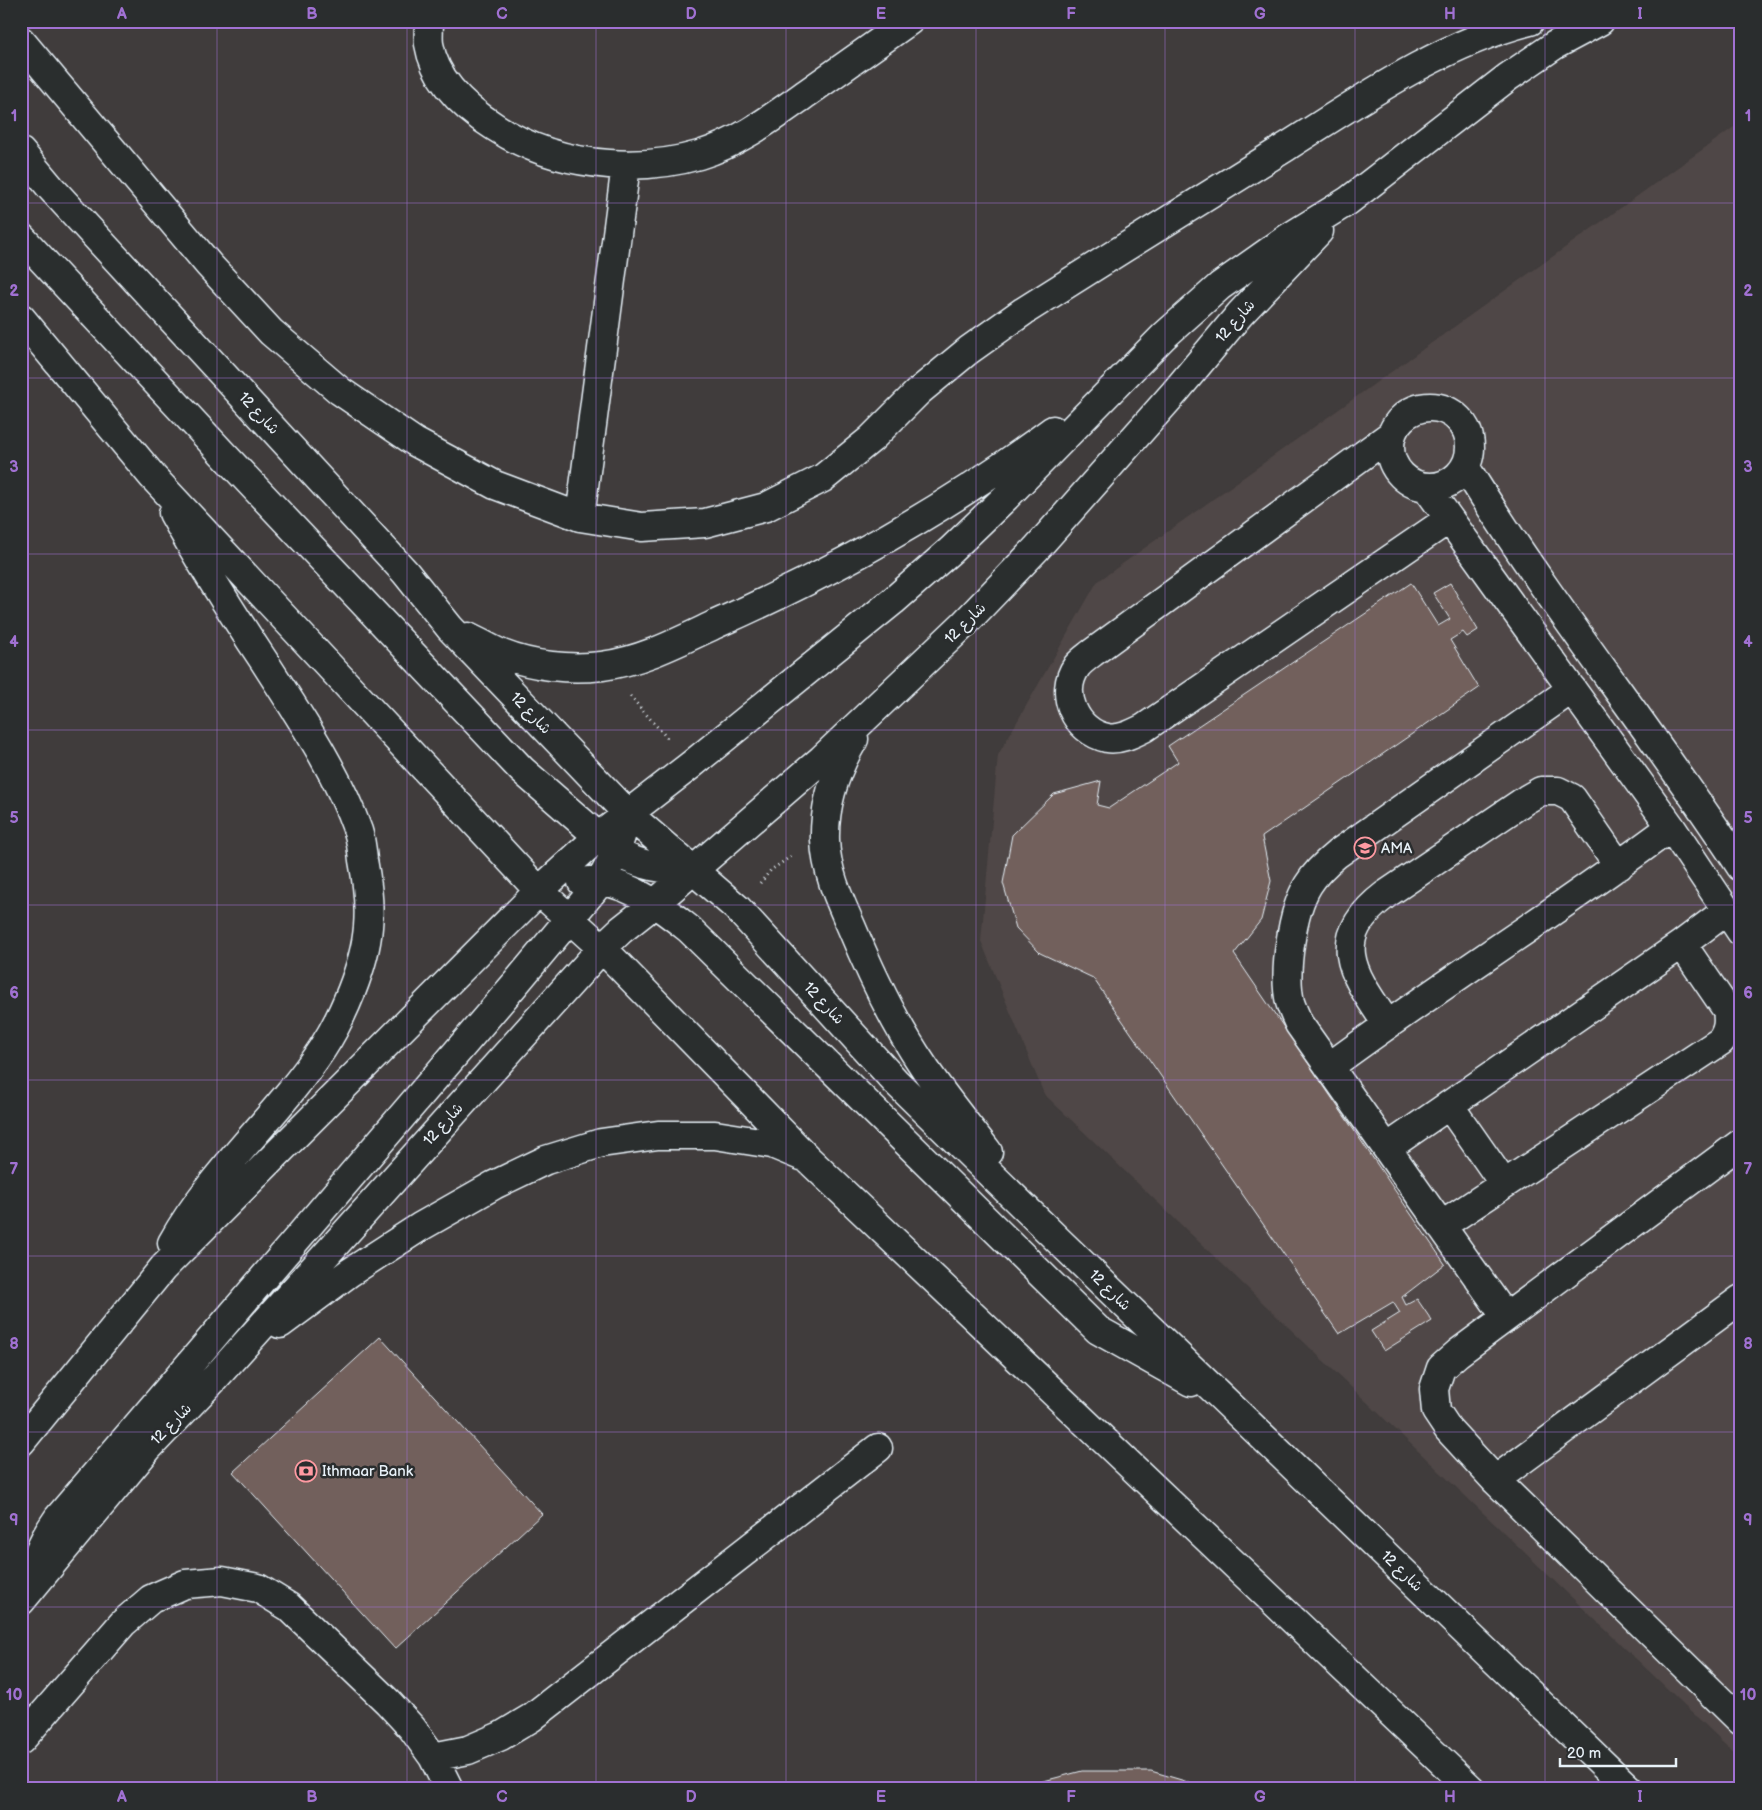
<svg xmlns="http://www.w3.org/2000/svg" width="1762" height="1810" font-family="'Balsamiq Sans','Playpen Sans Arabic',sans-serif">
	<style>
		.built { fill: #4f4746 }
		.building { fill: #72605c; stroke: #e8f1f8 }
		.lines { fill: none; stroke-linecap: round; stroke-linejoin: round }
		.minor-casing { stroke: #e8f1f8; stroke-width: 31 }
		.path { stroke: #e8f1f8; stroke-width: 3; stroke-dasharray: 1 4; stroke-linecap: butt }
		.minor { stroke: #2a2d2e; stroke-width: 28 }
		.grid { fill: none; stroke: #a171d3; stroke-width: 1; stroke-opacity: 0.55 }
		.labels { text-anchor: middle; stroke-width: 5; stroke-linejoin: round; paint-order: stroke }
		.street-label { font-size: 15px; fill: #e8f1f8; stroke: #2a2d2e }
		.poi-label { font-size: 15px; fill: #e8f1f8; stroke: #2a2d2e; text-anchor: start }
		.neatline { fill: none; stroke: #a171d3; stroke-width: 2 }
		.grid-label { font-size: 16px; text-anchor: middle; font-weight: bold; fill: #a171d3 }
	</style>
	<rect width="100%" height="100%" fill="#403c3c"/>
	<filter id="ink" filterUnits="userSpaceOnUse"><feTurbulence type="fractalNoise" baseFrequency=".02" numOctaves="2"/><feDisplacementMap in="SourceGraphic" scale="10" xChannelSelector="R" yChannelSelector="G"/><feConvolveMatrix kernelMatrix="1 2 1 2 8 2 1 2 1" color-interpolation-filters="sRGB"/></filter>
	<g filter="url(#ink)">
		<path class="built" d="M 1741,122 L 1741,1759 L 1044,1094 L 981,941 L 998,755 L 1097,582 Z"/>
		<path class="building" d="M 1411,583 L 1438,626 L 1450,619 L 1433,593 L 1450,583 L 1478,630 L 1467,637 L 1463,632 L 1450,640 L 1479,688 L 1262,837 L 1271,881 L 1261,920 L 1234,954 L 1445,1264 L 1402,1297 L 1406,1305 L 1417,1299 L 1432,1321 L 1384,1351 L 1371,1331 L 1400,1313 L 1393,1302 L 1339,1334 L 1093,978 L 1040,953 L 1016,928 L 1003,883 L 1012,835 L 1054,794 L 1101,781 L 1097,805 L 1109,808 L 1178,762 L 1168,746 Z
			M 380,1337 L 542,1514 L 395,1649 L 233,1472 Z
			M 1082,1771 L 1151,1771 L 1212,1789 L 1013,1789 Z"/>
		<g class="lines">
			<g class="minor-casing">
				<path id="minor" d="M 429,21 C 429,29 428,37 429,44 C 435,81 465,108 495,127 C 530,150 568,161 609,164 C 640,166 669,164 699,155 C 739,143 773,117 807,93 C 841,69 875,45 909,21
					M 21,41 L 209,265 L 271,332 L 340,391 L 415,442 L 495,485 L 580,517 L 642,527 L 705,523 L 766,507 L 823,478 L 871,439 L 918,392 L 969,350 L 1024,311 C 1111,256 1199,201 1286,147 C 1362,99 1443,43 1530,21
					M 21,152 L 51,188 L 405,572 L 450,628 L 628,814 L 737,908 L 895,1081 L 1059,1241 L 1629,1789
					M 21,237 L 222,453 L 522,770 L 616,852 C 643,867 662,869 693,870
					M 21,318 L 153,477 L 539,891 L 602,948 L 809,1160 L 1471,1789
					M1390 447a40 40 0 1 1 80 0a40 40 0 1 1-80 0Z
					M 1392,434 L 1092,653 C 1087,657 1081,661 1077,666 C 1058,693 1075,731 1107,738 C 1120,740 1132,734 1144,728 L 1449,519
					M 1466,468 C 1551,606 1653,732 1741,867
					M 1427,488 L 1671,827 L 1741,932
					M 580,517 L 626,165
					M 468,637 C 479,642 490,649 502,654 C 532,666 570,670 602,666 C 642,661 680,641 716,624 C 834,572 949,507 1053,430
					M 854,739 C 835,771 824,803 825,840 C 826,871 839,899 851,926 C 871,974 893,1021 922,1064 C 942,1095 966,1123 988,1152
					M 582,882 C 589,881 596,880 602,881 C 634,886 664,909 689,929 L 1098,1330 L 1191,1382
					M 1387,1024 C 1354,975 1326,940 1385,895 L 1527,799 L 1541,791 L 1558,791 L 1572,798 L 1619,866
					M 1329,1067 C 1441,984 1559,911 1671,827
					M 1449,1105 L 1504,1184
					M 1741,1143 L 1458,1353 L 1441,1368 L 1434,1389 L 1436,1411 L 1448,1429 L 1495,1480 L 1741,1721
					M 1387,1148 L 1682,944 L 1726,911
					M 1441,1226 L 1721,1041 C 1728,1030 1729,1023 1727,1010 L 1682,944
					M 172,1243 C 212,1171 277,1117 322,1049 C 343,1017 365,965 368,927 C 370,905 367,881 363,860 C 362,850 361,840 358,831 C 336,769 299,716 264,661 C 232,613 201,564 173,513
					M 1505,1316 L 1299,1024 C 1296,1017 1292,1009 1290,1002 C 1283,972 1292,911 1308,885 C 1316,872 1326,863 1337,854 L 1572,689
					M 280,1324 L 349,1273 L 420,1227 L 494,1185 L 546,1160 L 601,1143 L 658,1135 L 715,1135 L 772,1144 L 801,1156
					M 21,1442 L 163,1268 L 539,891 L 598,837 L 691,765 L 893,601 L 951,550 L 1006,497 L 1164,336 L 1220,286 L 1288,238 L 1348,201 L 1508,77 L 1555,45 L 1600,21
					M 1495,1480 L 1741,1299
					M 32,1586 C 34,1558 42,1541 58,1518 L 516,983 L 601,881 L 616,852 L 628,814
					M 21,1601 L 148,1448 L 215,1378 L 602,948 L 621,930 L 654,904 L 822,759 L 963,625 L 1036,549 L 1175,392 L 1240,314 L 1319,231
					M 21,1740 L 123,1623 L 151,1599 L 185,1584 L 222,1581 L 258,1588 L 289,1607 L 388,1702 L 412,1728 L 433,1757 L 449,1789
					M 433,1757 L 468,1750 L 501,1736 L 531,1718 L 878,1448"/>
			</g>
			<path class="path" d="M 630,696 L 669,740
				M 760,883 L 771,870 L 793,855"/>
			<use href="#minor" class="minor"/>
		</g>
	</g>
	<path class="grid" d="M 217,21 L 217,1789M 407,21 L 407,1789M 596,21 L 596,1789M 786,21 L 786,1789M 976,21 L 976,1789M 1165,21 L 1165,1789M 1355,21 L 1355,1789M 1545,21 L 1545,1789M 21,203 L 1741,203M 21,378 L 1741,378M 21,554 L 1741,554M 21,730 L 1741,730M 21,905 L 1741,905M 21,1080 L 1741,1080M 21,1256 L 1741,1256M 21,1432 L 1741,1432M 21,1607 L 1741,1607"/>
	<defs>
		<g id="university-ring" transform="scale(1.125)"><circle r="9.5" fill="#2a2d2e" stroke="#ff9aa2" stroke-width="1.5"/><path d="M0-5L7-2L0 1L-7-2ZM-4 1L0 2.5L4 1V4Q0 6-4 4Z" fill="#ff9aa2"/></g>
		<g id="bank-ring" transform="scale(1.125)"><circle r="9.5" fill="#2a2d2e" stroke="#ff9aa2" stroke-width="1.5"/><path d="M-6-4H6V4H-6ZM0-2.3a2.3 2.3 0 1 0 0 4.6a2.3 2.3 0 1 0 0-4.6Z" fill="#ff9aa2"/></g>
	</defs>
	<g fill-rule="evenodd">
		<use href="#university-ring" x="1365" y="848"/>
		<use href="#bank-ring" x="306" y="1471"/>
	</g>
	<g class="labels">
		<g class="street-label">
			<text transform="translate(1235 321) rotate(-49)" y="5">شارع 12</text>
			<text transform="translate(259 413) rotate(47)" y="5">شارع 12</text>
			<text transform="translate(965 623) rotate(-45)" y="5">شارع 12</text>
			<text transform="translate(531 713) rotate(46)" y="5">شارع 12</text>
			<text transform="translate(824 1003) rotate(47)" y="5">شارع 12</text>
			<text transform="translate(443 1124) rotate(-48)" y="5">شارع 12</text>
			<text transform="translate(1110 1290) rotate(44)" y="5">شارع 12</text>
			<text transform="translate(171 1424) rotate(-46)" y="5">شارع 12</text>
			<text transform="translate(1402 1571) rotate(44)" y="5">شارع 12</text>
		</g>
		<g class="poi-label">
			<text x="1381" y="853">AMA</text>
			<text x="322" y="1476">Ithmaar Bank</text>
		</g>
	</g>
	<rect width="1762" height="1810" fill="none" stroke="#2a2d2e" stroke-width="55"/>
	<path d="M1560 1758v8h116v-8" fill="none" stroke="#e8f1f8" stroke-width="2.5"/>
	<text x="1567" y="1758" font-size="15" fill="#e8f1f8" stroke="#2a2d2e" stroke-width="4" paint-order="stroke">20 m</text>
	<rect x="28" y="28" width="1706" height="1754" class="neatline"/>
	<g class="grid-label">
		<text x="122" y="19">A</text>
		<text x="312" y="19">B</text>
		<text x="502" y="19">C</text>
		<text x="691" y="19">D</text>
		<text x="881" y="19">E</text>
		<text x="1071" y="19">F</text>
		<text x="1260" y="19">G</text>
		<text x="1450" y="19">H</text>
		<text x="1640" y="19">I</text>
		<text x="14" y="121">1</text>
		<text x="1748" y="121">1</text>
		<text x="14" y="296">2</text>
		<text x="1748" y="296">2</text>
		<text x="14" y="472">3</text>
		<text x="1748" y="472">3</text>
		<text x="14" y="647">4</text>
		<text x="1748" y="647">4</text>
		<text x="14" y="823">5</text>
		<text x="1748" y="823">5</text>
		<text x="14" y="998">6</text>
		<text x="1748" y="998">6</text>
		<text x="14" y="1174">7</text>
		<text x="1748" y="1174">7</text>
		<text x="14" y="1349">8</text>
		<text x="1748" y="1349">8</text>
		<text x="14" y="1525">9</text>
		<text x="1748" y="1525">9</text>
		<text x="14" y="1700">10</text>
		<text x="1748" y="1700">10</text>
		<text x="122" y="1802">A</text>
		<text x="312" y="1802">B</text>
		<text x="502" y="1802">C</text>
		<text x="691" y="1802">D</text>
		<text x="881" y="1802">E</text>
		<text x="1071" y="1802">F</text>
		<text x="1260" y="1802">G</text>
		<text x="1450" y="1802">H</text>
		<text x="1640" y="1802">I</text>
	</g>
</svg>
